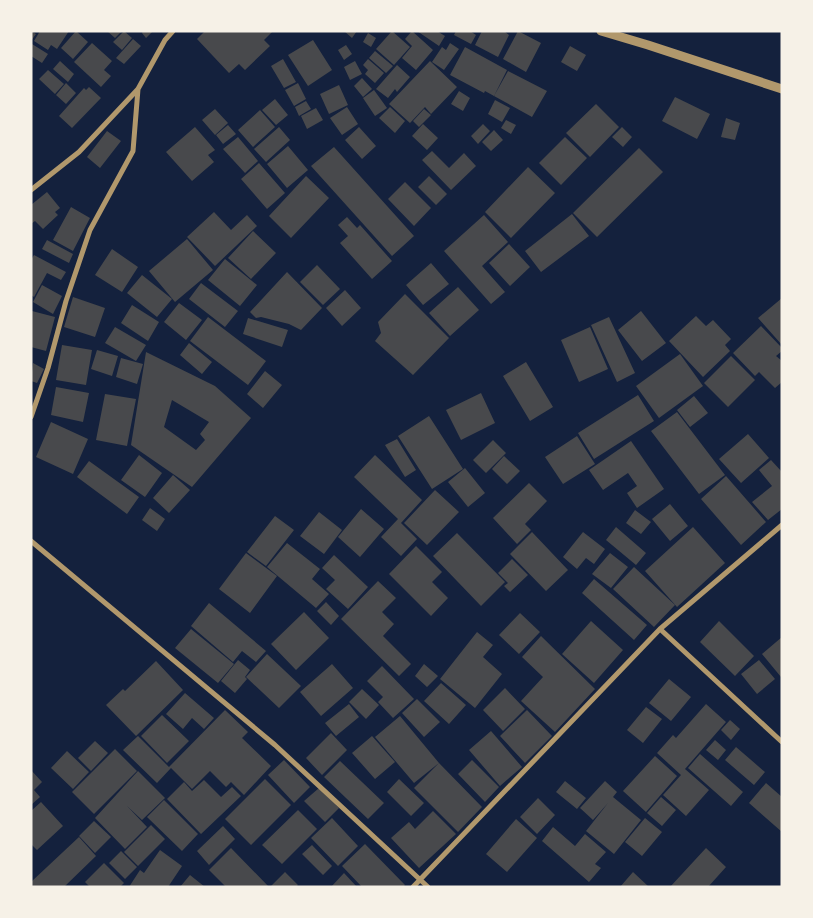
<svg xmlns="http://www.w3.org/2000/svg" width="813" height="918" font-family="Montserrat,sans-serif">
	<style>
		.building { fill: #48494c; fill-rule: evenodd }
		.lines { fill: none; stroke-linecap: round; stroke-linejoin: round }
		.minor { stroke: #b1986c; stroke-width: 5 }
		.tertiary { stroke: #b1986c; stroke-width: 9 }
	</style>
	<rect width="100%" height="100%" fill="#14213d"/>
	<path class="building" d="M 31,31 L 36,34 L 31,41 Z
		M 40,31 L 69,31 L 57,49 L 51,45 L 48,50 L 34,41 Z
		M 76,31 L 88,42 L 73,59 L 61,48 Z
		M 107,31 L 122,31 L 115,38 Z
		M 124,31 L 132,38 L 122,50 L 113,42 Z
		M 143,31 L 153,31 L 146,38 L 142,33 Z
		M 205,31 L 273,31 L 264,40 L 270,46 L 245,70 L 239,64 L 229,73 L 197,39 Z
		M 344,31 L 357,31 L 352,38 Z
		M 392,31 L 410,47 L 394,65 L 376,49 Z
		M 412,31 L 433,50 L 416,70 L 402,58 L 412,46 L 405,39 Z
		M 417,31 L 437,31 L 445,36 L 439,46 Z
		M 456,31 L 470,31 L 476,35 L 471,44 L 454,35 Z
		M 482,31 L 504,31 L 509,35 L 498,57 L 475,45 Z
		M 518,31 L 541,43 L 526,72 L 503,59 Z
		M 368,33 L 376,38 L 371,47 L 363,42 Z
		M 133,39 L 141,46 L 124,64 L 116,58 Z
		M 313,40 L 332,70 L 308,86 L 288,55 Z
		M 92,43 L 112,61 L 104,70 L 111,76 L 101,87 L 74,62 Z
		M 450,43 L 459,49 L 444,70 L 432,62 L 442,47 L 446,50 Z
		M 32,44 L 48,54 L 42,63 L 31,56 Z
		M 346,45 L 352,54 L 344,60 L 338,50 Z
		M 570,46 L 586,55 L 577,71 L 561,62 Z
		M 465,47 L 507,70 L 494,96 L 485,91 L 484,93 L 450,75 Z
		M 375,51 L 393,66 L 386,73 L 369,58 Z
		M 283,59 L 296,82 L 284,88 L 271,66 Z
		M 368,59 L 384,73 L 375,83 L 365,74 L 368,70 L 363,65 Z
		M 60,61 L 74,74 L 68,82 L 53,69 Z
		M 355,61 L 362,74 L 350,80 L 344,67 Z
		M 430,61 L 457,87 L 431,114 L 425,107 L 410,123 L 389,104 Z
		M 397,65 L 410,77 L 397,92 L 395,89 L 388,98 L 376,89 Z
		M 48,70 L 64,84 L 55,94 L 39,79 Z
		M 508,71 L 547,91 L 532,117 L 494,96 Z
		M 362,78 L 372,89 L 363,97 L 354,86 Z
		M 66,83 L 76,93 L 66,104 L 56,95 Z
		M 298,83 L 306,99 L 294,106 L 285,90 Z
		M 339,85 L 348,105 L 329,114 L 320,94 Z
		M 89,87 L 101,98 L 72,128 L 59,116 L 84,88 L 86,90 Z
		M 374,90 L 387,108 L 375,116 L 363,98 Z
		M 459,91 L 470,98 L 463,111 L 451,104 Z
		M 675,97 L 710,114 L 697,139 L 662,121 Z
		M 275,99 L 288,115 L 276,125 L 262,110 Z
		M 495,100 L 510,108 L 502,122 L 488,114 Z
		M 306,101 L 311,109 L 299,116 L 295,107 Z
		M 596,104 L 619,127 L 590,157 L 566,133 Z
		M 347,107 L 358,124 L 342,135 L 330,118 Z
		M 390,107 L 405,121 L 395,133 L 379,118 Z
		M 316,108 L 323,120 L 307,129 L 301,116 Z
		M 215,109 L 228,123 L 215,135 L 202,120 Z
		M 424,109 L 431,115 L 419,127 L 413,121 Z
		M 260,110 L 275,127 L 253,147 L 238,130 Z
		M 726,118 L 740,123 L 735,140 L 721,137 Z
		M 506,120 L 516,125 L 511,134 L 501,128 Z
		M 423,124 L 438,138 L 427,150 L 412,136 Z
		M 483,124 L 490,131 L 478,144 L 471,136 Z
		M 228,125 L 236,134 L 223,144 L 216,135 Z
		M 195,127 L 215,150 L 208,155 L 214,162 L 192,181 L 166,152 Z
		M 279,127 L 290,140 L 266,162 L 254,149 Z
		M 359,127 L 376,146 L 362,159 L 345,140 Z
		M 622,127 L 632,137 L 623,147 L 612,137 Z
		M 494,130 L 503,140 L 491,151 L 482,142 Z
		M 107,131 L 121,141 L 100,168 L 87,157 Z
		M 238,137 L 258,161 L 245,173 L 223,149 Z
		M 565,137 L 587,158 L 561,185 L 539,163 Z
		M 288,146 L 308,170 L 287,188 L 267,164 Z
		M 334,147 L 414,236 L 392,256 L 311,166 Z
		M 639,148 L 663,172 L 597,237 L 573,213 Z
		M 432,151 L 449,168 L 464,153 L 476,166 L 451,190 L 422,160 Z
		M 259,163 L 285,193 L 267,209 L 241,179 Z
		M 528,167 L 555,193 L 511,238 L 485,212 Z
		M 306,176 L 329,198 L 291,238 L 269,216 Z
		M 429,176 L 447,194 L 436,205 L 418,187 Z
		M 405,182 L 431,208 L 414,226 L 388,199 Z
		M 47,192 L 60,208 L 55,212 L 58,215 L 43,229 L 35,221 L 31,224 L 31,205 Z
		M 71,207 L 90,218 L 73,251 L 53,240 Z
		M 214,212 L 231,230 L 247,215 L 257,226 L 215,266 L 187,237 Z
		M 572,214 L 589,236 L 541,272 L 525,251 Z
		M 484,215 L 508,242 L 482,266 L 505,292 L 491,304 L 444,251 Z
		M 347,217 L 357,228 L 360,225 L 392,261 L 372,279 L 340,243 L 348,236 L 338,225 Z
		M 253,231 L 276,253 L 251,279 L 228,258 Z
		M 187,239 L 213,270 L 175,302 L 149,271 Z
		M 47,240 L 73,254 L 69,263 L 42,249 Z
		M 509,244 L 530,267 L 510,286 L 489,263 Z
		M 112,249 L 138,267 L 122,292 L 95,275 Z
		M 34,255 L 66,272 L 61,280 L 47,273 L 34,297 L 31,295 L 31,260 Z
		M 225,259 L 257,285 L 240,306 L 208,280 Z
		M 431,263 L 449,284 L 423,305 L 406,285 Z
		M 317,265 L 340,289 L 323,305 L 300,282 Z
		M 287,272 L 322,308 L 301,330 L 289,324 L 261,317 L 256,318 L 250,312 Z
		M 142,275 L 172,299 L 157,317 L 127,293 Z
		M 201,283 L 238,311 L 225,327 L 189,299 Z
		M 42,285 L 62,296 L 53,314 L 33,302 Z
		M 458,287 L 479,310 L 450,336 L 429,313 Z
		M 345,290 L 361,308 L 342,326 L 326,308 Z
		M 405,294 L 449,338 L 413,375 L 375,341 L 381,333 L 378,322 Z
		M 73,297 L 105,308 L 95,337 L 64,327 Z
		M 782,298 L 782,345 L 758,318 Z
		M 179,303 L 202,320 L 186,340 L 164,322 Z
		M 132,305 L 159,322 L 148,341 L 121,323 Z
		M 32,311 L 55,317 L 46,351 L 31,347 Z
		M 641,311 L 666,343 L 642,361 L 618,330 Z
		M 696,316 L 706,326 L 713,320 L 731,339 L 725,345 L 730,351 L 703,377 L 669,341 Z
		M 208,317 L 266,361 L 248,385 L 190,341 Z
		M 609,317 L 635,373 L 617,382 L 591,325 Z
		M 248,318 L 288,330 L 282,347 L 243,334 Z
		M 761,326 L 782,348 L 782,351 L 776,356 L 782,361 L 782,382 L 775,388 L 759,372 L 755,376 L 733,353 Z
		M 115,327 L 146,345 L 136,361 L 105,343 Z
		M 590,327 L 608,369 L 579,382 L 561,340 Z
		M 189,343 L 212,362 L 202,374 L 180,355 Z
		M 62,345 L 92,350 L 86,385 L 56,380 Z
		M 97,350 L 118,356 L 112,376 L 91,369 Z
		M 146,352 L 215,386 L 251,418 L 192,487 L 131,445 ZM 172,400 L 209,422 L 200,434 L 205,440 L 196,450 L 164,427 Z
		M 680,354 L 703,386 L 659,418 L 636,386 Z
		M 731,356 L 755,380 L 728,407 L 704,383 Z
		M 121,358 L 143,364 L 137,384 L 116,377 Z
		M 526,362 L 553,407 L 530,421 L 503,376 Z
		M 33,363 L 44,369 L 37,383 L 31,381 Z
		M 265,371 L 282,385 L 263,408 L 247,394 Z
		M 56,387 L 89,393 L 83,422 L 51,415 Z
		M 481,393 L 495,423 L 461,440 L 446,410 Z
		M 105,394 L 136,399 L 127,446 L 96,440 Z
		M 638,395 L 654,421 L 594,459 L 578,433 Z
		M 694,396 L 708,413 L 690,427 L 677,410 Z
		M 677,412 L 725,475 L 699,494 L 651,431 Z
		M 429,416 L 463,469 L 432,489 L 398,436 Z
		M 51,422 L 88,439 L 73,474 L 36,457 Z
		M 748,434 L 769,458 L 741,483 L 719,459 Z
		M 577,436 L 595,464 L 563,484 L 545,457 Z
		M 397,439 L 416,470 L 405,477 L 385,445 Z
		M 493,440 L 506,453 L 486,473 L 473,460 Z
		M 631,441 L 664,489 L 637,508 L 627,493 L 637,486 L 628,473 L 603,490 L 589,470 Z
		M 139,455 L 162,473 L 145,497 L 121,480 Z
		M 375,455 L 422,500 L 401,523 L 417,539 L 401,556 L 381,537 L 398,519 L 354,477 Z
		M 504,456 L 520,471 L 507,484 L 492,469 Z
		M 771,460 L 782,472 L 782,509 L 768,520 L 752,502 L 772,486 L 759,470 Z
		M 89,461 L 139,497 L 127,514 L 77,477 Z
		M 465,468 L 485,493 L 468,507 L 448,482 Z
		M 173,475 L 190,490 L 169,513 L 153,498 Z
		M 726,476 L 766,522 L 741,545 L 701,499 Z
		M 529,483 L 547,501 L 525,524 L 531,530 L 517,544 L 493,518 Z
		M 435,490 L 459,512 L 427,545 L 404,523 Z
		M 670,504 L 688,526 L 670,541 L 652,519 Z
		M 150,508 L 165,519 L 157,531 L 142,520 Z
		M 361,509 L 384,529 L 360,557 L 338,537 Z
		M 635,510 L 651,522 L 641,534 L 626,523 Z
		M 319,512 L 342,530 L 324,554 L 300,536 Z
		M 275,516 L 294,530 L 266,566 L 247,552 Z
		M 616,527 L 646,553 L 636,565 L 606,540 Z
		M 693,527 L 725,563 L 677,607 L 645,571 Z
		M 532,532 L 568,570 L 546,591 L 510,554 Z
		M 583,532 L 605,549 L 594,564 L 586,558 L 577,569 L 563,557 Z
		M 457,533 L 505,582 L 481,606 L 433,556 Z
		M 287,543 L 320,569 L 312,579 L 329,594 L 316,608 L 267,567 Z
		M 416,546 L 442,572 L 432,582 L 448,598 L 431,616 L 389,574 Z
		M 246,553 L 277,576 L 250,613 L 219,589 Z
		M 610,553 L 628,567 L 611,588 L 592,574 Z
		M 334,555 L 368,587 L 348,609 L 326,589 L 335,580 L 322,568 Z
		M 512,559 L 528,575 L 510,592 L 504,586 L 508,583 L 498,573 Z
		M 634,567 L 675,605 L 654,627 L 613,589 Z
		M 594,579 L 647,625 L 634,640 L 582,593 Z
		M 378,581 L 396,598 L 382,612 L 394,624 L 383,636 L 411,664 L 399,676 L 341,619 Z
		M 326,602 L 339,616 L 331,625 L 317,611 Z
		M 209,603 L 266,651 L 256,662 L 242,651 L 233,662 L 191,626 Z
		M 304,612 L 329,638 L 296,670 L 271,644 Z
		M 520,613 L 540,632 L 519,654 L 499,635 Z
		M 591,621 L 623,650 L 594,683 L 562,654 Z
		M 719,621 L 754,656 L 735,676 L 700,642 Z
		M 191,629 L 234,664 L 218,683 L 175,648 Z
		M 477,632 L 493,645 L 483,657 L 502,674 L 475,708 L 440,679 Z
		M 541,636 L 595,689 L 555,732 L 521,701 L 543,677 L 522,657 Z
		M 782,637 L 782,676 L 781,677 L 762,654 Z
		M 267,654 L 301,686 L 279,708 L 246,677 Z
		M 238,660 L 250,670 L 245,677 L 247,679 L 235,693 L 221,681 Z
		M 759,660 L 775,679 L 757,694 L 741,674 Z
		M 156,661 L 183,690 L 136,736 L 106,705 L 123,689 L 125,691 Z
		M 332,664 L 353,688 L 321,716 L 300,692 Z
		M 424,664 L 438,676 L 427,687 L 415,676 Z
		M 382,666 L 414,699 L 393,718 L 378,702 L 383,697 L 367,681 Z
		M 669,679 L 691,697 L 671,721 L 649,703 Z
		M 441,683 L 466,705 L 449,724 L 424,701 Z
		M 505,688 L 525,709 L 503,731 L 483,710 Z
		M 362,689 L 379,705 L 366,719 L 349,702 Z
		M 185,693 L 214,718 L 204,729 L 192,718 L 183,729 L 166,714 Z
		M 417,699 L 440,722 L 424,737 L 402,713 Z
		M 349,704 L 359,717 L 336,736 L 325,723 Z
		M 706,704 L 726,722 L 685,769 L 709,790 L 686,816 L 663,795 L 681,775 L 657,753 L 673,735 L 676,738 Z
		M 646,707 L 662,719 L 643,743 L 627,730 Z
		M 225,710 L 248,732 L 242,738 L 271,766 L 244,795 L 231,782 L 226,787 L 210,771 L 192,789 L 171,768 L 157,783 L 123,750 L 138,736 L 169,767 Z
		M 527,710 L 552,736 L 525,763 L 500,736 Z
		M 162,715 L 189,741 L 167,763 L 141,736 Z
		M 400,716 L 439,763 L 414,783 L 375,737 Z
		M 730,720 L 740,729 L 731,740 L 721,730 Z
		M 491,731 L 522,767 L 500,786 L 469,750 Z
		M 331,733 L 347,750 L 322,775 L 306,758 Z
		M 372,736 L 395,762 L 375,779 L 352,753 Z
		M 715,740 L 726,750 L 718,760 L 706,750 Z
		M 95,741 L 108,753 L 91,771 L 78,758 Z
		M 736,747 L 765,772 L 754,785 L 725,760 Z
		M 115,749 L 137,771 L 94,814 L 72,792 Z
		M 67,751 L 89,772 L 73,789 L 51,768 Z
		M 700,754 L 743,792 L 731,806 L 688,768 Z
		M 655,756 L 677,776 L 646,812 L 623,791 Z
		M 284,760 L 310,787 L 294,803 L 268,775 Z
		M 472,760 L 499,787 L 485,802 L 458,774 Z
		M 340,761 L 384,803 L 368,819 L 324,777 Z
		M 439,763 L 482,807 L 458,832 L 414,788 Z
		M 31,770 L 42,782 L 34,790 L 40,797 L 31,805 Z
		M 138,771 L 165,798 L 142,820 L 127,806 L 147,827 L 125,849 L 95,818 Z
		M 265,779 L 291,805 L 251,845 L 225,819 Z
		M 399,779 L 424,803 L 411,816 L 387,792 Z
		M 204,780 L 221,797 L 232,787 L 241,796 L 201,834 L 167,799 L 184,782 L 192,791 Z
		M 565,781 L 586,798 L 577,809 L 556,792 Z
		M 605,781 L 617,792 L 613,797 L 641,820 L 614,854 L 586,831 L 608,803 L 593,820 L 580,808 Z
		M 766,783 L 782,797 L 782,832 L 749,803 Z
		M 319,788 L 339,808 L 325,822 L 304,801 Z
		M 661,797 L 676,810 L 662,826 L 647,813 Z
		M 538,798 L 555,815 L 537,834 L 520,817 Z
		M 164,800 L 198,834 L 182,851 L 147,817 Z
		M 41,802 L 63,826 L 37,850 L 31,844 L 31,811 Z
		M 298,810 L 317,829 L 282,864 L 262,845 Z
		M 433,811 L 456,834 L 419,868 L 391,838 L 409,822 L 415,829 Z
		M 332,818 L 358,846 L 338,866 L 311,838 Z
		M 645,818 L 662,832 L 642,856 L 625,842 Z
		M 516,819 L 537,838 L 507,872 L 486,854 Z
		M 94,821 L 111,837 L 95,853 L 79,836 Z
		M 151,825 L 165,839 L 138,866 L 124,852 Z
		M 223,826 L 235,839 L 209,865 L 197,851 Z
		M 553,827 L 575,846 L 585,834 L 606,852 L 595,864 L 601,868 L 589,882 L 542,841 Z
		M 79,837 L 96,856 L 64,887 L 31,887 L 31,882 Z
		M 365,844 L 405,885 L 403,887 L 362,887 L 342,866 Z
		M 312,845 L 332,866 L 323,875 L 302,854 Z
		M 231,848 L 269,887 L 226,887 L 209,870 Z
		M 706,848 L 726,867 L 708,887 L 670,887 Z
		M 160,850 L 182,866 L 168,887 L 129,887 L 140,870 L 144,873 Z
		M 121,851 L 137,867 L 125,879 L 109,863 Z
		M 104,863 L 124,883 L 120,887 L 90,887 L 85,882 Z
		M 285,872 L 298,885 L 296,887 L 270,887 Z
		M 633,872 L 649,887 L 620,887 Z
		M 344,873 L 357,887 L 331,887 Z
		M 190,875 L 205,887 L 180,887 Z"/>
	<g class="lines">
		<path class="minor" d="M 31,190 L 79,152 L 138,89 L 165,40 L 173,31
			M 31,417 L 48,368 L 66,301 L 90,230 L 133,151 L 138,89
			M 31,541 L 275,745 L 428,887
			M 660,629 L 782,742
			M 413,887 L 660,629 L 782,525"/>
		<path class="tertiary" d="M 601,31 L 648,45 L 782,89"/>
	</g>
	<rect width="813" height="918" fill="none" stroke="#f6f1e7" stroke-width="65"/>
</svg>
